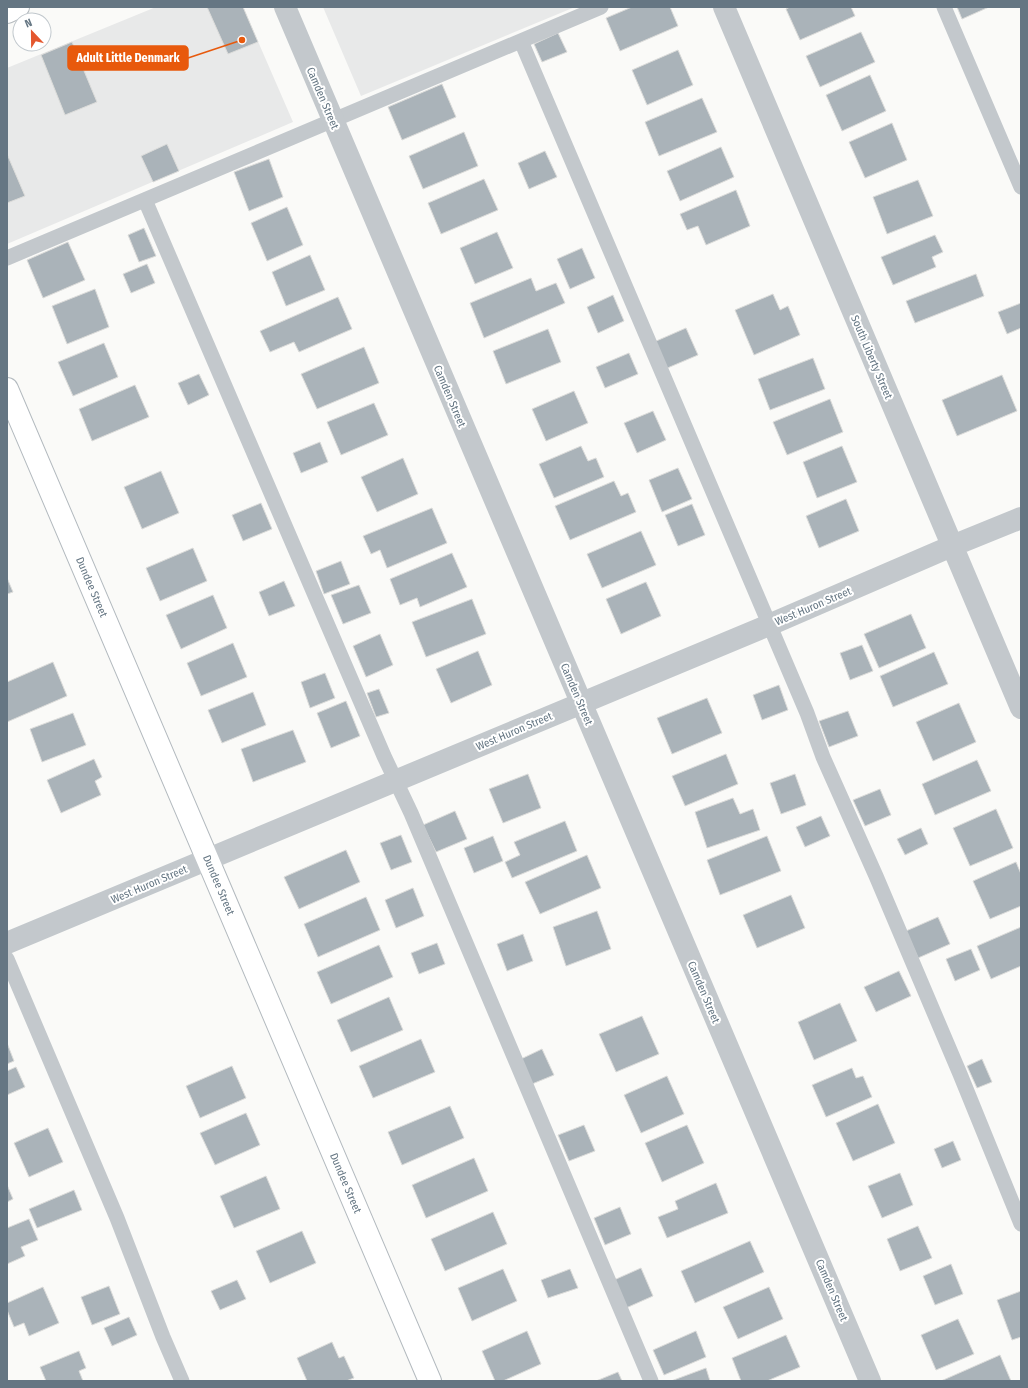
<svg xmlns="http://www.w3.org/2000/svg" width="1028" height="1388" font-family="'Fira Sans Condensed',sans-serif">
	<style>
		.built { fill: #e8e9e9 }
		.building { fill: #aab3b9; stroke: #dcdcda }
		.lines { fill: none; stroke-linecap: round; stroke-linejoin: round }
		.secondary-casing { stroke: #b3babf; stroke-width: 24 }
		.primary-casing { stroke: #b5babe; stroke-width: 24 }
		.lane { stroke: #c3c8cc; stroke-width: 15 }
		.street { stroke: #c3c8cc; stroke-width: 22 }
		.secondary { stroke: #fff; stroke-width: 22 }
		.primary { stroke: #fff; stroke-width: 22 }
		.labels { text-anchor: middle; stroke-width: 4; stroke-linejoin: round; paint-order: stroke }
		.street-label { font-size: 11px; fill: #657683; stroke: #fff }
		.leader { fill: none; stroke: #e8590c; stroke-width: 1.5 }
		.callout-dot { fill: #e8590c; stroke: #fff; stroke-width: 1.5 }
		.callout { fill: #e8590c; stroke: #e8590c; stroke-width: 1.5 }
		.callout-label { font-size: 12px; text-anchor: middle; font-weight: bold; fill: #fff }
	</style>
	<rect width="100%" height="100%" fill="#fafaf8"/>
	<path class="built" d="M 156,7 L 243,7 L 293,122 L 7,244 L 7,68 Z
		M 323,7 L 575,7 L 361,96 Z"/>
	<path class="building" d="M 207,7 L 243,7 L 258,42 L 228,54 Z
		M 632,7 L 670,7 L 678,26 L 620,51 L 606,18 Z
		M 790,7 L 851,7 L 855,16 L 800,40 L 786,9 Z
		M 957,7 L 989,7 L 962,19 Z
		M 861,32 L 875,62 L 820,87 L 806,56 Z
		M 558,33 L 567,52 L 542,62 L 534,44 Z
		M 72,42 L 97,102 L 65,115 L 41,55 Z
		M 678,50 L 693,85 L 647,105 L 632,70 Z
		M 870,75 L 886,111 L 842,131 L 826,95 Z
		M 442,84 L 456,117 L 402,140 L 388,107 Z
		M 702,98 L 717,132 L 659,156 L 645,122 Z
		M 892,123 L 907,160 L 865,178 L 849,142 Z
		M 464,132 L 478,166 L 423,189 L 409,156 Z
		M 167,144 L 179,171 L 153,182 L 141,156 Z
		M 721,147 L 734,177 L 680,201 L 667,171 Z
		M 545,151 L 557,177 L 529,189 L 518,163 Z
		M 7,154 L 25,196 L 7,203 Z
		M 269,159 L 283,197 L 249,211 L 234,172 Z
		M 484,179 L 498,210 L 441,234 L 428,203 Z
		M 918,180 L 933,216 L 887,234 L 873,197 Z
		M 736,190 L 750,226 L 706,245 L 698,226 L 687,230 L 680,214 Z
		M 287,207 L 303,245 L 267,261 L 251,223 Z
		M 144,228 L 156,256 L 139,262 L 128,235 Z
		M 497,232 L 513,268 L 475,284 L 460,248 Z
		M 935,235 L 943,252 L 932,257 L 936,267 L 893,285 L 881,257 Z
		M 68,242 L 85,280 L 43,298 L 27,260 Z
		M 582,248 L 595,278 L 570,289 L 557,259 Z
		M 310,255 L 325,290 L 286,306 L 272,272 Z
		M 147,264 L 155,283 L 131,293 L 123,274 Z
		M 976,274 L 984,296 L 915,323 L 906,301 Z
		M 531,278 L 536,291 L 556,283 L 565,303 L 484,338 L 470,303 Z
		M 95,289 L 109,327 L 67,344 L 52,306 Z
		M 773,294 L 780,310 L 788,306 L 800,335 L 754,355 L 735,310 Z
		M 613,295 L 624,321 L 598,333 L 587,307 Z
		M 338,297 L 352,329 L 299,352 L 294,342 L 270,352 L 260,331 Z
		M 1021,303 L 1021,328 L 1007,334 L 998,312 Z
		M 686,328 L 698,355 L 665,369 L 654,342 Z
		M 548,329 L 561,362 L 506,384 L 493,351 Z
		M 104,343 L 118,377 L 73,396 L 58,362 Z
		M 364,347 L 379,383 L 317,409 L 301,374 Z
		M 629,353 L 638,374 L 605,388 L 596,367 Z
		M 813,358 L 825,389 L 770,410 L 758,379 Z
		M 199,374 L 209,395 L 188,405 L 178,383 Z
		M 1002,375 L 1017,411 L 957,436 L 942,400 Z
		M 135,385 L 149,417 L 92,441 L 79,409 Z
		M 574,391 L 588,423 L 546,441 L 532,409 Z
		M 830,399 L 843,432 L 787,455 L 773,422 Z
		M 374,403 L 388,435 L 341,455 L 327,422 Z
		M 653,411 L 666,440 L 637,453 L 624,423 Z
		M 320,442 L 328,462 L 301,473 L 293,453 Z
		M 581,446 L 588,461 L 596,458 L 604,477 L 554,498 L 539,464 Z
		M 842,446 L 857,482 L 817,498 L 803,462 Z
		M 403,458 L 418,494 L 377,512 L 361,477 Z
		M 678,468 L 692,499 L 662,512 L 649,480 Z
		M 161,471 L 179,513 L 142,529 L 124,487 Z
		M 614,481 L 621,496 L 628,493 L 636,512 L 570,540 L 555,506 Z
		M 846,499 L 859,531 L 819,548 L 806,516 Z
		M 261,503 L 272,529 L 243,541 L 232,515 Z
		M 692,504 L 705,535 L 678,546 L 665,515 Z
		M 432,508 L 447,543 L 387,568 L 380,550 L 371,554 L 363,536 Z
		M 641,531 L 656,565 L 602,588 L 587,554 Z
		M 193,548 L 207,581 L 160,601 L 146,568 Z
		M 452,553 L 467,587 L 420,607 L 417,598 L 400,605 L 390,579 Z
		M 341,561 L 350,584 L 324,594 L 316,571 Z
		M 7,578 L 13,592 L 7,594 Z
		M 284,581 L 295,606 L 269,616 L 259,592 Z
		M 646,582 L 661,616 L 621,634 L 606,599 Z
		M 359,585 L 371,613 L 343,624 L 331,595 Z
		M 213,595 L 227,628 L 181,649 L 166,615 Z
		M 472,599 L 486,634 L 426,657 L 412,622 Z
		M 911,614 L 926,648 L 879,668 L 864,634 Z
		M 380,634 L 393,665 L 366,677 L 353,646 Z
		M 233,643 L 247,677 L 201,696 L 187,663 Z
		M 862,645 L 873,671 L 850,680 L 840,653 Z
		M 478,651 L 492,685 L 451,703 L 436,669 Z
		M 934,652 L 948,684 L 893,707 L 880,676 Z
		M 53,662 L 67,696 L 7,722 L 7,682 Z
		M 325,673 L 335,698 L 310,708 L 301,682 Z
		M 779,685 L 788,710 L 762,720 L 753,695 Z
		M 379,689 L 389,713 L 376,717 L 367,693 Z
		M 253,692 L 266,725 L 222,743 L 208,710 Z
		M 707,698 L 722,733 L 672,754 L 657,718 Z
		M 346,701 L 360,736 L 331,748 L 317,713 Z
		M 959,703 L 976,742 L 933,761 L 916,722 Z
		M 848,711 L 858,736 L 829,747 L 819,721 Z
		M 73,713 L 86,745 L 42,762 L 30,729 Z
		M 293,730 L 306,762 L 253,782 L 241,749 Z
		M 726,754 L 738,784 L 685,806 L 672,776 Z
		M 94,759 L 102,777 L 95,781 L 101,795 L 61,813 L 47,780 Z
		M 977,760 L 991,791 L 935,815 L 922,784 Z
		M 528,774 L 541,808 L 503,823 L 489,789 Z
		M 795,774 L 806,805 L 781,814 L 770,783 Z
		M 880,789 L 891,815 L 865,826 L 853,800 Z
		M 733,798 L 740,814 L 753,809 L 760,830 L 707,848 L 695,812 Z
		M 996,809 L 1013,848 L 970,866 L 953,828 Z
		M 455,811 L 467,839 L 436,852 L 423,825 Z
		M 821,816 L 830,836 L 805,847 L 796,827 Z
		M 565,821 L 577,851 L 512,878 L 505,862 L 520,855 L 514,842 Z
		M 921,828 L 928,844 L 905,855 L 897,839 Z
		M 401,835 L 412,862 L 391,870 L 380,843 Z
		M 493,836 L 503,861 L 474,873 L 464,848 Z
		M 767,836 L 781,871 L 720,895 L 707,860 Z
		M 346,850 L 360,882 L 299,909 L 284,877 Z
		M 587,855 L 601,888 L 540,914 L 525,882 Z
		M 1016,862 L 1021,874 L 1021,906 L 990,919 L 973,881 Z
		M 413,888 L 424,916 L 396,928 L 385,900 Z
		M 791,895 L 805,928 L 757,948 L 743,915 Z
		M 366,897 L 380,930 L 318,957 L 304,924 Z
		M 597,911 L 611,949 L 566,966 L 553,927 Z
		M 938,917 L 950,944 L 918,958 L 906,931 Z
		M 1021,927 L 1021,966 L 991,979 L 977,946 Z
		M 523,934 L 533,961 L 507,971 L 497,944 Z
		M 437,943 L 445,964 L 419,974 L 411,953 Z
		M 379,945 L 393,977 L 331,1004 L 317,972 Z
		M 971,949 L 980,970 L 955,981 L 946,959 Z
		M 899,971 L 911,996 L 876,1012 L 864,987 Z
		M 389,997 L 403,1030 L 351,1052 L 337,1020 Z
		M 840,1003 L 857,1041 L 814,1060 L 798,1022 Z
		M 642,1016 L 659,1054 L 616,1072 L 599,1034 Z
		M 421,1039 L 435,1072 L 373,1098 L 359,1066 Z
		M 7,1043 L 14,1061 L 7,1064 Z
		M 542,1049 L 554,1075 L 532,1084 L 521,1059 Z
		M 982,1059 L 992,1082 L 977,1088 L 967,1066 Z
		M 232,1066 L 246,1098 L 200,1118 L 186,1086 Z
		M 16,1067 L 25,1087 L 7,1095 L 7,1071 Z
		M 852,1068 L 856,1078 L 863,1076 L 872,1097 L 826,1117 L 812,1085 Z
		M 667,1076 L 684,1114 L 641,1133 L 624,1095 Z
		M 878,1104 L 895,1143 L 853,1161 L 836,1123 Z
		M 450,1106 L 464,1138 L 402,1165 L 388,1132 Z
		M 246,1113 L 260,1145 L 215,1165 L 200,1133 Z
		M 584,1125 L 595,1151 L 569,1161 L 558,1135 Z
		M 687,1125 L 704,1163 L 662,1182 L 645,1143 Z
		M 48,1128 L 63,1162 L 29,1177 L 14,1143 Z
		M 953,1141 L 961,1160 L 942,1168 L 934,1149 Z
		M 474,1158 L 488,1191 L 426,1218 L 412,1185 Z
		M 900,1173 L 913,1205 L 882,1218 L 868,1186 Z
		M 266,1176 L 280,1209 L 234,1228 L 220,1196 Z
		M 716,1183 L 728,1213 L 667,1238 L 658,1217 L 678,1209 L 675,1201 Z
		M 7,1185 L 13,1199 L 7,1202 Z
		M 74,1190 L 82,1210 L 37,1228 L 29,1209 Z
		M 620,1207 L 631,1234 L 605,1245 L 594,1218 Z
		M 493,1212 L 507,1244 L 445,1271 L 431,1239 Z
		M 29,1219 L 38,1240 L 21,1247 L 25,1256 L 7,1264 L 7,1228 Z
		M 918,1226 L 932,1258 L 900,1271 L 887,1239 Z
		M 302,1231 L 316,1263 L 270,1283 L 256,1251 Z
		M 750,1241 L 764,1272 L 695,1303 L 681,1271 Z
		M 951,1264 L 963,1294 L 935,1305 L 923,1276 Z
		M 641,1268 L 653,1296 L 626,1308 L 614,1280 Z
		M 503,1269 L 517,1301 L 472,1321 L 458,1288 Z
		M 570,1269 L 578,1288 L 548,1298 L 541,1280 Z
		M 237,1280 L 246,1299 L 220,1310 L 211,1291 Z
		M 109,1286 L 120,1314 L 92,1325 L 81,1297 Z
		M 43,1287 L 59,1323 L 29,1336 L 24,1323 L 14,1327 L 7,1310 L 7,1303 Z
		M 769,1287 L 783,1319 L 738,1339 L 723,1307 Z
		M 1021,1291 L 1021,1337 L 1012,1340 L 997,1300 Z
		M 129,1317 L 137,1335 L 112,1346 L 104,1328 Z
		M 958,1319 L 974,1354 L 936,1370 L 921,1335 Z
		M 527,1331 L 541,1364 L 503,1381 L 495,1381 L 482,1351 Z
		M 696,1331 L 706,1357 L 664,1375 L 653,1350 Z
		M 786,1335 L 800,1367 L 767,1381 L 741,1381 L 732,1358 Z
		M 332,1342 L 339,1358 L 344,1356 L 354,1378 L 346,1381 L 307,1381 L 297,1358 Z
		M 79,1351 L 86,1368 L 79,1371 L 83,1381 L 46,1381 L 40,1367 Z
		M 1000,1355 L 1011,1381 L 941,1381 Z
		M 706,1368 L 710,1381 L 671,1381 Z
		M 618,1372 L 622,1381 L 596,1381 Z"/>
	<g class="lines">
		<g class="secondary-casing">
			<path id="secondary" d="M 7,389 L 430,1381"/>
		</g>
		<g class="primary-casing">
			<path id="primary" d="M 7,12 L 18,7"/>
		</g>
		<path class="lane" d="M 944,7 L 1021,187
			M 521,41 L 807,713 L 823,757 L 876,876 L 960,1074 L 1021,1224
			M 145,200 L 384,756 L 411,813 L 651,1381
			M 7,258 L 601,7
			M 7,959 L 117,1218 L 163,1337 L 182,1381"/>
		<path class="street" d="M 285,7 L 870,1381
			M 724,7 L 1021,708
			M 7,943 L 769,625 L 952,546 L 1021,518"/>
		<use href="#secondary" class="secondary"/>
		<use href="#primary" class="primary"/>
	</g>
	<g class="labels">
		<g class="street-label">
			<text transform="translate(323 98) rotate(67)" y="4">Camden Street</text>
			<text transform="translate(872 357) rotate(67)" y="4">South Liberty Street</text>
			<text transform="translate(450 396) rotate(67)" y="4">Camden Street</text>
			<text transform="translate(92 587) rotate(67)" y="4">Dundee Street</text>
			<text transform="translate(813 606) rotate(-23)" y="4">West Huron Street</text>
			<text transform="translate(577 694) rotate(67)" y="4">Camden Street</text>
			<text transform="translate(514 731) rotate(-23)" y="4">West Huron Street</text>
			<text transform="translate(149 884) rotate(-23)" y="4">West Huron Street</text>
			<text transform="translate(219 885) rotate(67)" y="4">Dundee Street</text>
			<text transform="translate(704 992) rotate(67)" y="4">Camden Street</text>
			<text transform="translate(346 1183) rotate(67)" y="4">Dundee Street</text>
			<text transform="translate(832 1290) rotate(67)" y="4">Camden Street</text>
		</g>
	</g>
	<path class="leader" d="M242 40L188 58"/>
	<circle class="callout-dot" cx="242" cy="40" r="4"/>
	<rect class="callout" x="68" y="46" width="120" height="24" rx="4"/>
	<g class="callout-label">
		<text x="128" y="62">Adult Little Denmark</text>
	</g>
	<rect width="1028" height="1388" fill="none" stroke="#657683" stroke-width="16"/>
	<g transform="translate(32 32) rotate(338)"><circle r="19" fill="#ffffff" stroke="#c1c8cd"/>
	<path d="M0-3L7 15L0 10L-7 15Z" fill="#e4572e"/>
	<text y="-6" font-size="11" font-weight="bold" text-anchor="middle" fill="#657683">N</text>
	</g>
</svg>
